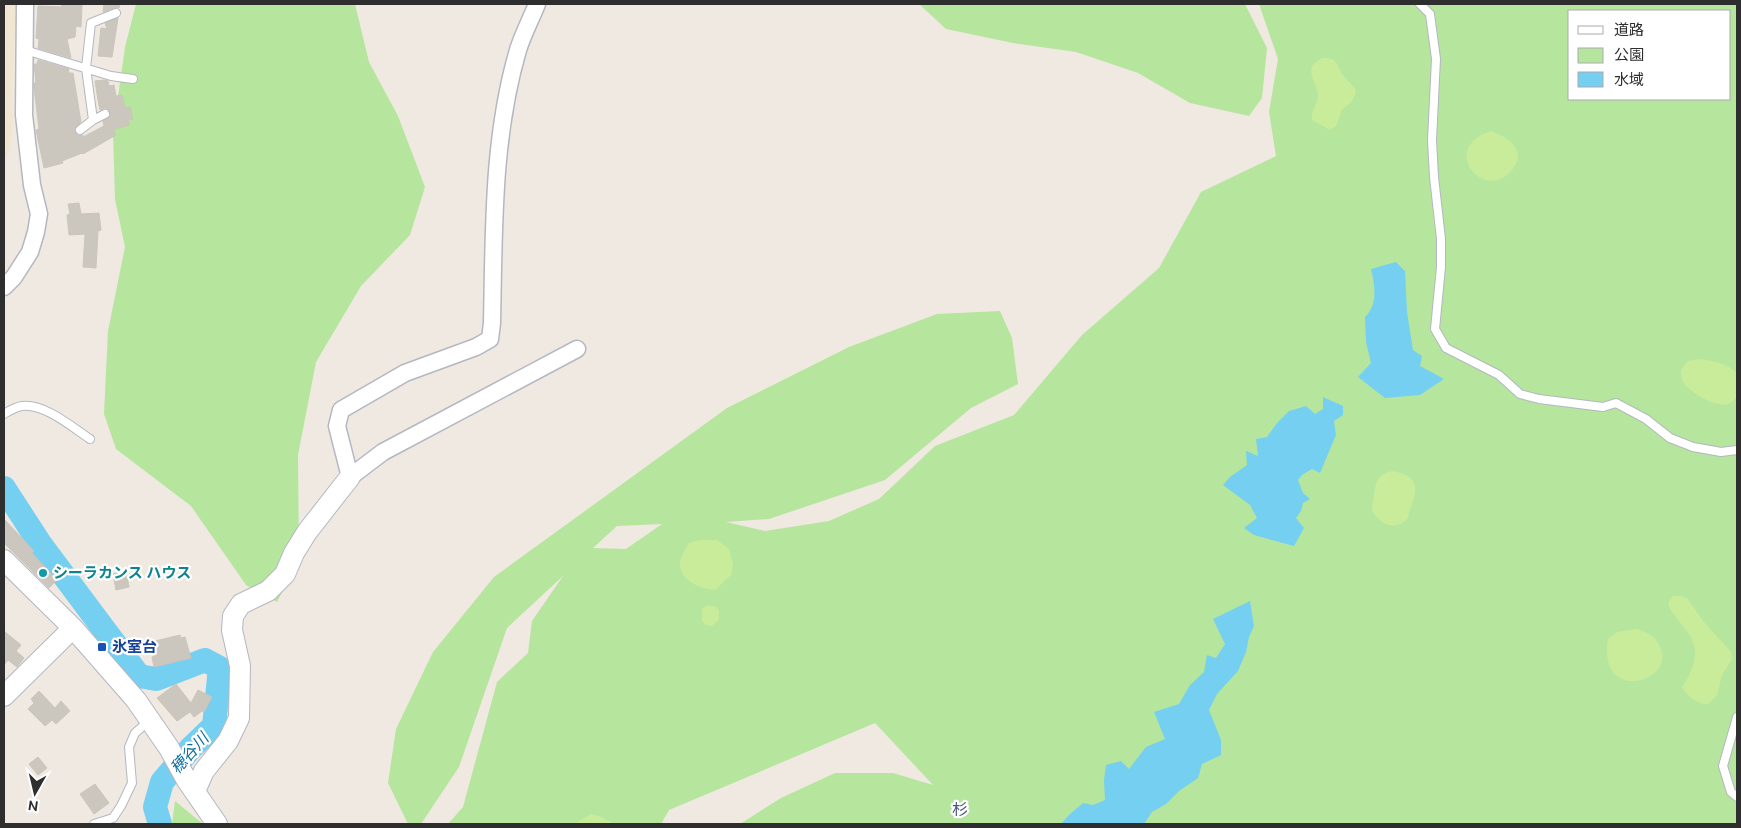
<svg xmlns="http://www.w3.org/2000/svg" width="1741" height="828" font-family="Ubuntu,'Noto Sans JP',sans-serif">
	<style>
		.education { fill: #f0e6d1 }
		.green { fill: #b6e59e; fill-rule: evenodd }
		.pitch { fill: #c9ec9a }
		.water { fill: #75cff0 }
		.lines { fill: none; stroke-linecap: round; stroke-linejoin: round }
		.river { stroke: #75cff0; stroke-width: 24 }
		.building { fill: #cbc7bf; stroke: #cbc5ba }
		.service-casing { stroke: #b4b7c1; stroke-width: 10 }
		.minor-casing { stroke: #b4b7c1; stroke-width: 19 }
		.tertiary-casing { stroke: #b4b7c1; stroke-width: 22 }
		.service { stroke: #fff; stroke-width: 8 }
		.minor { stroke: #fff; stroke-width: 16 }
		.tertiary { stroke: #fff; stroke-width: 20 }
		.culture-dot { fill: #0f9aa8; stroke: #fff; stroke-width: 2 }
		.transit-dot { fill: #1a4fb4; stroke: #fff; stroke-width: 2 }
		.labels { text-anchor: middle; stroke-width: 4.5; stroke-linejoin: round; paint-order: stroke }
		.culture-label { font-size: 15px; font-weight: bold; fill: #0d838f; stroke: #fff; text-anchor: start }
		.transit-label { font-size: 15px; font-weight: bold; fill: #164399; stroke: #fff; text-anchor: start }
		.water-label { font-size: 16px; font-style: italic; fill: #0d6fa3; stroke: #fff }
		.neighbourhood-label { font-size: 16px; fill: #4d5680; stroke: #fff }
	</style>
	<rect width="100%" height="100%" fill="#efe9e1"/>
	<path class="education" d="M 4,4 L 16,4 L 12,92 L 13,125 L 9,153 L 4,163 Z"/>
	<path class="green" d="M 136,4 L 355,4 L 369,62 L 398,116 L 425,187 L 410,235 L 361,286 L 316,362 L 298,455 L 299,560 L 277,602 L 246,585 L 191,506 L 116,449 L 104,414 L 108,331 L 125,247 L 115,199 L 113,132 L 125,47 Z
		M 919,4 L 1245,4 L 1267,48 L 1262,98 L 1249,116 L 1190,103 L 1138,73 L 1076,52 L 1013,43 L 946,29 Z
		M 1259,4 L 1737,4 L 1737,824 L 740,824 L 781,798 L 835,773 L 893,773 L 933,785 L 875,723 L 669,810 L 661,824 L 448,824 L 463,807 L 497,682 L 528,653 L 532,621 L 563,576 L 507,628 L 459,767 L 421,824 L 408,824 L 388,783 L 396,729 L 433,652 L 494,577 L 727,408 L 849,347 L 937,314 L 1000,311 L 1012,338 L 1018,384 L 971,408 L 885,480 L 769,519 L 726,522 L 765,531 L 829,521 L 879,499 L 935,446 L 1014,415 L 1082,335 L 1159,268 L 1201,192 L 1276,156 L 1269,112 L 1278,59 ZM 1570,11 L 1730,11 L 1730,99 L 1570,99 ZM 662,524 L 626,549 L 593,548 L 617,526 Z
		M 175,801 L 203,824 L 172,824 Z"/>
	<path class="pitch" d="M 1323,58 C 1339,58 1336,65 1343,75 C 1346,79 1352,85 1356,90 C 1354,100 1351,104 1342,109 L 1336,126 L 1330,130 L 1312,120 C 1311,111 1317,105 1318,96 C 1318,82 1300,68 1323,58 Z
		M 1491,131 C 1508,137 1528,150 1512,170 C 1484,204 1438,148 1491,131 Z
		M 1701,359 C 1715,362 1727,363 1737,373 L 1737,397 C 1734,399 1732,403 1728,404 C 1716,408 1689,392 1683,382 C 1681,378 1681,374 1681,370 L 1688,361 Z
		M 1392,471 C 1415,475 1420,484 1411,506 C 1410,509 1409,513 1408,517 C 1403,527 1389,528 1381,521 C 1378,519 1373,513 1372,509 C 1372,506 1373,500 1374,497 C 1375,484 1377,474 1392,471 Z
		M 700,540 L 717,540 L 729,549 L 733,564 L 731,575 L 715,590 C 701,589 679,581 680,562 C 681,556 686,548 689,543 Z
		M 1673,596 L 1681,596 L 1687,598 L 1703,621 L 1731,652 L 1732,659 L 1722,675 L 1717,695 L 1709,704 C 1698,705 1689,697 1682,688 C 1695,665 1703,649 1683,626 C 1677,618 1671,613 1668,603 Z
		M 708,605 L 716,607 L 719,610 L 719,619 L 712,626 L 706,625 L 702,621 L 702,609 Z
		M 1637,629 C 1649,633 1655,636 1660,647 C 1677,682 1597,705 1608,639 L 1617,632 Z
		M 591,814 L 601,817 L 611,822 L 612,824 L 574,824 Z"/>
	<path class="water" d="M 1396,262 L 1405,271 L 1407,312 L 1413,350 L 1422,356 L 1420,366 L 1444,379 L 1420,395 L 1385,398 L 1358,377 L 1371,363 L 1366,342 L 1365,317 C 1378,305 1375,285 1371,269 Z
		M 1323,397 L 1343,406 L 1343,415 L 1334,421 L 1336,435 L 1320,473 L 1312,469 L 1302,475 L 1298,480 L 1303,493 L 1310,499 L 1303,503 L 1301,511 L 1296,518 L 1304,528 L 1294,546 L 1254,535 L 1244,528 L 1257,518 L 1250,505 L 1223,485 L 1230,477 L 1247,465 L 1246,451 L 1258,456 L 1256,439 L 1267,437 L 1277,423 L 1289,411 L 1306,406 L 1315,414 L 1323,409 Z
		M 1250,601 L 1254,626 L 1249,637 L 1246,652 L 1238,671 L 1217,694 L 1209,710 L 1221,740 L 1221,755 L 1202,764 L 1198,778 L 1179,791 L 1166,804 L 1152,812 L 1144,824 L 1061,824 L 1070,814 L 1083,803 L 1093,805 L 1105,800 L 1104,780 L 1106,765 L 1121,761 L 1129,769 L 1146,747 L 1165,739 L 1154,712 L 1179,704 L 1190,685 L 1204,672 L 1207,655 L 1216,658 L 1225,644 L 1213,619 Z"/>
	<g class="lines">
		<path class="river" d="M 4,488 L 41,545 L 139,676 L 156,679 L 205,660 L 220,668 L 214,726 L 190,749 L 162,782 L 155,807 L 160,824"/>
	</g>
	<path class="building" d="M 61,4 L 82,4 L 81,27 L 76,26 L 75,37 L 67,39 L 71,58 L 38,48 L 39,39 L 36,38 L 38,6 L 62,7 Z
		M 104,4 L 120,4 L 119,8 L 114,8 L 103,12 Z
		M 118,18 L 112,57 L 98,56 L 101,28 L 107,29 L 105,23 Z
		M 38,60 L 69,69 L 68,73 L 73,73 L 81,122 L 75,128 L 77,135 L 83,135 L 83,137 L 104,126 L 103,121 L 110,117 L 108,110 L 105,108 L 100,110 L 98,100 L 95,81 L 104,80 L 108,81 L 109,86 L 114,85 L 116,96 L 122,95 L 125,108 L 130,107 L 133,119 L 128,120 L 129,125 L 113,130 L 116,135 L 83,154 L 82,153 L 62,161 L 63,163 L 44,168 L 36,130 L 39,129 L 34,87 L 34,83 L 36,83 L 34,64 L 37,64 Z
		M 79,203 L 81,214 L 99,213 L 101,230 L 98,231 L 96,268 L 83,267 L 85,234 L 69,235 L 67,215 L 70,214 L 68,204 Z
		M 4,519 L 34,551 L 32,553 L 57,580 L 49,588 L 4,543 Z
		M 126,571 L 129,587 L 116,590 L 113,574 Z
		M 4,631 L 21,645 L 16,651 L 24,658 L 17,667 L 8,660 L 4,665 Z
		M 180,635 L 181,638 L 185,637 L 191,658 L 154,667 L 152,657 L 154,656 L 151,642 Z
		M 176,684 L 191,703 L 198,690 L 212,697 L 204,712 L 202,711 L 194,717 L 190,712 L 177,721 L 157,698 Z
		M 39,691 L 55,708 L 61,701 L 70,711 L 56,724 L 52,720 L 45,726 L 28,709 L 34,703 L 31,699 Z
		M 38,757 L 47,768 L 38,775 L 29,764 Z
		M 95,784 L 109,803 L 94,814 L 80,794 Z"/>
	<g class="lines">
		<g class="service-casing">
			<path id="service" d="M 1420,4 L 1430,14 L 1436,59 L 1432,140 L 1434,177 L 1441,239 L 1441,267 L 1435,329 L 1446,348 L 1499,375 L 1520,394 L 1539,399 L 1603,407 L 1616,403 L 1646,419 L 1670,438 L 1693,447 L 1721,452 L 1737,450
				M 25,50 L 111,76 L 133,79
				M 93,120 L 86,68 L 91,23 L 116,13
				M 80,130 L 93,120 L 105,114
				M 4,414 C 9,411 15,407 22,406 C 44,403 72,427 90,439
				M 1737,717 L 1723,766 L 1731,792 L 1737,797
				M 94,824 L 113,818 L 121,806 L 132,783 L 129,747 L 135,733 L 150,720"/>
		</g>
		<g class="minor-casing">
			<path id="minor" d="M 537,4 C 531,19 523,34 518,50 C 492,139 494,231 492,323 L 490,339 L 476,347 L 405,373 L 341,410 L 337,426 L 350,477 L 383,452 L 577,349
				M 4,287 L 14,277 L 30,252 L 36,232 L 39,214 L 32,185 L 24,115 L 25,4"/>
		</g>
		<g class="tertiary-casing">
			<path id="tertiary" d="M 4,560 L 73,628 L 136,700 L 169,748 L 186,779 L 217,824
				M 4,696 L 73,628
				M 195,791 L 204,771 L 228,741 L 239,718 L 240,666 L 232,630 L 233,616 L 241,604 L 268,591 L 285,574 L 294,553 L 307,532 L 350,477"/>
		</g>
		<use href="#service" class="service"/>
		<use href="#minor" class="minor"/>
		<use href="#tertiary" class="tertiary"/>
	</g>
	<circle class="culture-dot" cx="43" cy="573" r="5"/>
	<rect class="transit-dot" x="97" y="642" width="10" height="10" rx="2.5"/>
	<g class="labels">
		<g class="culture-label">
			<text x="53" y="578">シーラカンス ハウス</text>
		</g>
		<g class="transit-label">
			<text x="112" y="652">氷室台</text>
		</g>
		<g class="water-label">
			<text transform="translate(189 753) rotate(-48)" y="6">穂谷川</text>
		</g>
		<g class="neighbourhood-label">
			<text x="960" y="815">杉</text>
		</g>
	</g>
	<rect width="1741" height="828" fill="none" stroke="#2e2e2e" stroke-width="10"/>
	<rect x="1568" y="10" width="162" height="90" fill="#ffffff" stroke="#ababab"/>
	<rect x="1578" y="26" width="25" height="8" fill="#ffffff" stroke="#ababab"/>
	<text x="1614" y="35" font-size="15" fill="#2e2e2e">道路</text>
	<rect x="1578" y="48" width="25" height="15" fill="#b6e59e" stroke="#ababab"/>
	<text x="1614" y="60" font-size="15" fill="#2e2e2e">公園</text>
	<rect x="1578" y="72" width="25" height="15" fill="#75cff0" stroke="#ababab"/>
	<text x="1614" y="85" font-size="15" fill="#2e2e2e">水域</text>
	<g transform="translate(35 793) rotate(188)" stroke="#ffffff" stroke-width="4" paint-order="stroke">
	<path d="M0-4L9 19L0 12L-9 19Z" fill="#2e2e2e"/>
	<text y="-8" font-size="14" font-weight="bold" text-anchor="middle" fill="#2e2e2e">N</text>
	</g>
</svg>
